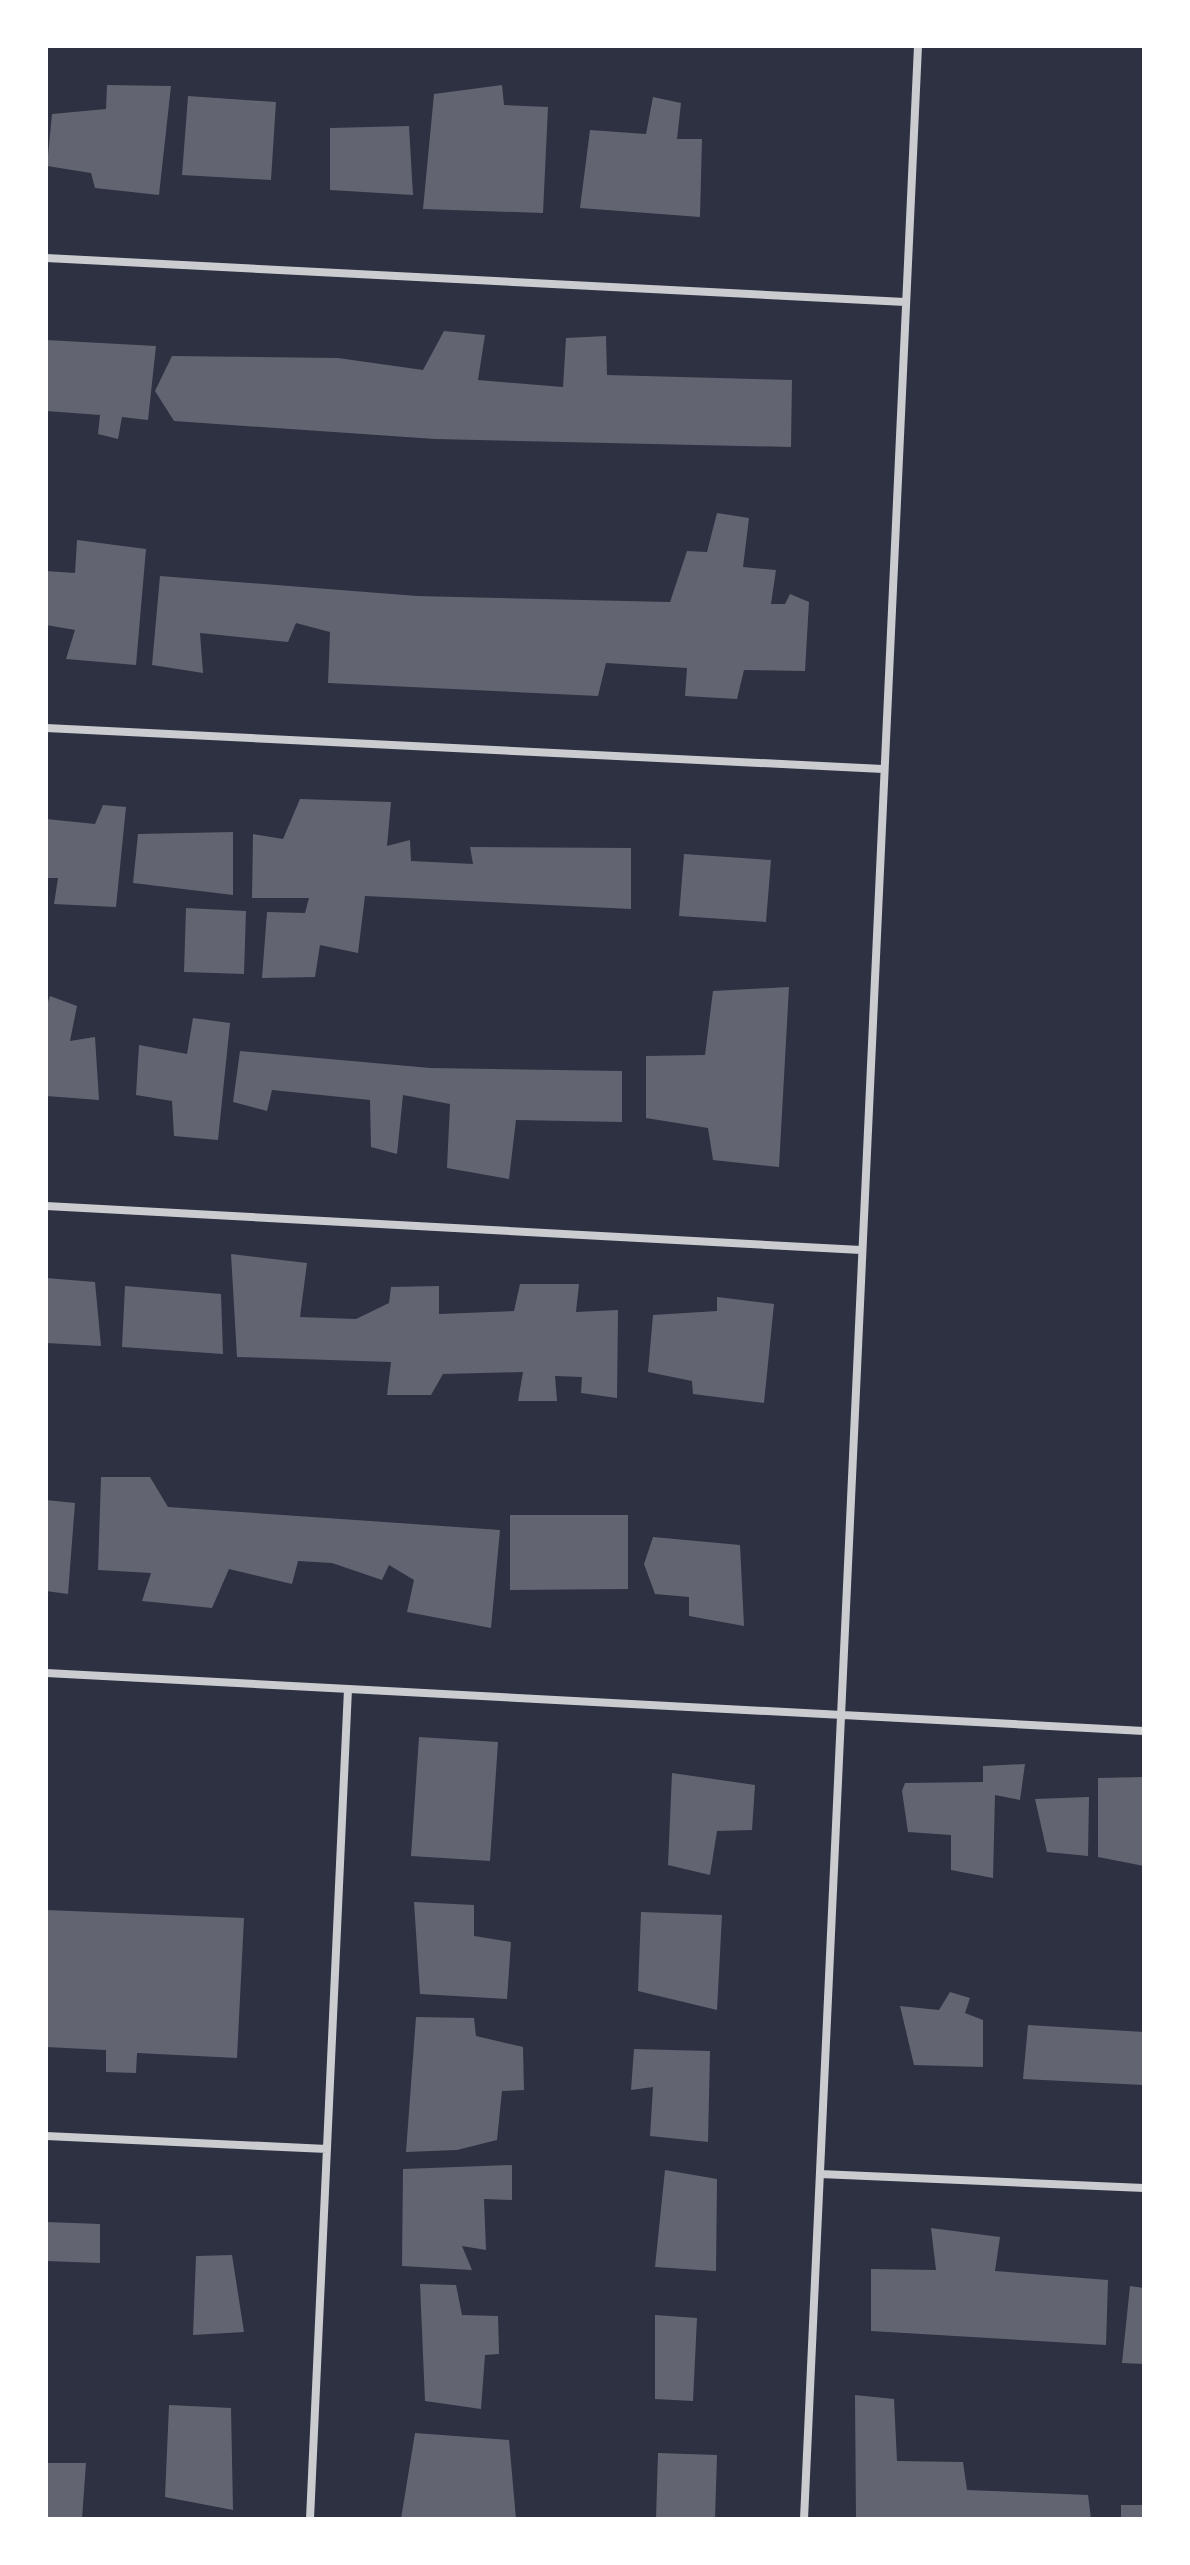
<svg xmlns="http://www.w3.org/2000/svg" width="1190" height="2565" font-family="Raleway,sans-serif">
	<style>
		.building { fill: #626471 }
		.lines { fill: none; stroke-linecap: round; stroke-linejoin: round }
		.minor { stroke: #caccd0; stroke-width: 8 }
	</style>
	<rect width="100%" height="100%" fill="#2d3142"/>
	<path class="building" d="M 107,85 L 171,86 L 159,195 L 95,188 L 91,173 L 47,166 L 52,114 L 106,109 Z
		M 502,85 L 504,105 L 548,107 L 543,213 L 423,209 L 434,94 Z
		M 188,96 L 276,102 L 271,180 L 182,175 Z
		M 653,97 L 681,103 L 677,139 L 702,139 L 700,217 L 580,208 L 590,130 L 646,134 Z
		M 409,126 L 413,195 L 330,190 L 330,128 Z
		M 444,331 L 485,335 L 478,380 L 563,387 L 566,338 L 606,336 L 607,375 L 792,380 L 791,447 L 435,439 L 174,421 L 155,391 L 172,356 L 338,358 L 423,370 Z
		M 46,340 L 156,346 L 148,420 L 122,417 L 118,439 L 98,434 L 100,415 L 46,411 Z
		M 717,513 L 749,518 L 743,567 L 776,570 L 771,604 L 785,604 L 790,594 L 809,602 L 805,671 L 744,670 L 737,699 L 685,696 L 687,668 L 606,663 L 598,696 L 328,683 L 330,632 L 296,623 L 288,642 L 200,633 L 203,673 L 152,665 L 160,576 L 417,596 L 670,602 L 687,551 L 707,552 Z
		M 77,540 L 146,549 L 136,665 L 66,659 L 75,630 L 46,625 L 46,571 L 75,573 Z
		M 300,799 L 391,802 L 387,846 L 410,840 L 411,861 L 473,864 L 470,847 L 631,848 L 631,909 L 365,896 L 358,953 L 320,945 L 315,977 L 262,978 L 267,912 L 305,913 L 309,898 L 252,898 L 253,834 L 283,839 Z
		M 103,805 L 126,807 L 116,907 L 54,904 L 58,878 L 46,878 L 46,819 L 95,824 Z
		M 233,832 L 233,895 L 133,883 L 138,834 Z
		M 684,854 L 771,860 L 766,922 L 679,916 Z
		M 186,908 L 246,911 L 244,974 L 184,972 Z
		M 789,987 L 779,1167 L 713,1160 L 708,1128 L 646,1118 L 646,1056 L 705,1055 L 713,991 Z
		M 50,996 L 77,1006 L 70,1041 L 95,1037 L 99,1100 L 46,1096 L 46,1007 Z
		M 193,1018 L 230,1023 L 218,1140 L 174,1136 L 172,1101 L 136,1095 L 139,1045 L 187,1054 Z
		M 240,1051 L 430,1068 L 622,1071 L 622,1122 L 516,1120 L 509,1179 L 447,1168 L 450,1104 L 403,1095 L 397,1154 L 371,1147 L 370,1100 L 272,1090 L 267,1111 L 233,1102 Z
		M 231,1254 L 307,1263 L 300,1317 L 356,1319 L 389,1303 L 391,1287 L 439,1286 L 439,1314 L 514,1311 L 520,1284 L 579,1284 L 576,1312 L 618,1310 L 617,1398 L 581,1393 L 582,1377 L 555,1376 L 557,1401 L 518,1401 L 523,1372 L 443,1374 L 431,1395 L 387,1395 L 391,1362 L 237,1357 Z
		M 46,1278 L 95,1282 L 101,1346 L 46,1343 Z
		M 125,1286 L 221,1294 L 223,1354 L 122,1347 Z
		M 717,1297 L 774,1304 L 764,1403 L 693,1394 L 692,1381 L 648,1372 L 653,1315 L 717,1311 Z
		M 101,1477 L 150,1477 L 168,1507 L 500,1530 L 491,1628 L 407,1612 L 414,1580 L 389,1565 L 382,1580 L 332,1563 L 298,1561 L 292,1584 L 229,1569 L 212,1608 L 142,1601 L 151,1573 L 98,1570 Z
		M 46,1500 L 75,1503 L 68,1594 L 46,1591 Z
		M 510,1515 L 628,1515 L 628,1589 L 510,1590 Z
		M 653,1537 L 740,1545 L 744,1626 L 689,1616 L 689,1597 L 655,1594 L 644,1564 Z
		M 419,1737 L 498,1742 L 490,1861 L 411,1856 Z
		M 1025,1764 L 1020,1800 L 995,1795 L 993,1878 L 951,1870 L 951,1835 L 908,1832 L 902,1791 L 905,1783 L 983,1782 L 983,1766 Z
		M 672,1773 L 755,1785 L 752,1830 L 717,1831 L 710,1875 L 668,1865 Z
		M 1144,1777 L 1144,1866 L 1098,1857 L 1098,1778 Z
		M 1089,1797 L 1088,1856 L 1047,1852 L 1035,1799 Z
		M 414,1902 L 474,1905 L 474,1936 L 511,1942 L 507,1999 L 420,1994 Z
		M 46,1910 L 244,1918 L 237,2058 L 137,2053 L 136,2073 L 106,2072 L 106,2050 L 46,2047 Z
		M 641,1912 L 722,1915 L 717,2010 L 638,1991 Z
		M 950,1992 L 970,1998 L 965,2013 L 983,2020 L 983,2067 L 914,2065 L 900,2006 L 939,2010 Z
		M 416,2017 L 474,2018 L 476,2036 L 523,2047 L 524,2090 L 502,2091 L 497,2140 L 457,2150 L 406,2152 Z
		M 1028,2025 L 1144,2032 L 1143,2085 L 1023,2079 Z
		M 634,2049 L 710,2051 L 708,2142 L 650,2136 L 653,2087 L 631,2090 Z
		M 512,2165 L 512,2200 L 484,2199 L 486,2250 L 462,2246 L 472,2270 L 402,2266 L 403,2169 Z
		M 665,2170 L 717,2179 L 716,2271 L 655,2267 Z
		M 46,2222 L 100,2224 L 100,2263 L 46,2261 Z
		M 931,2228 L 1000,2237 L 995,2271 L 1108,2280 L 1106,2345 L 871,2331 L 871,2269 L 936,2270 Z
		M 232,2255 L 244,2332 L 193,2335 L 196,2256 Z
		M 420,2284 L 456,2285 L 462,2315 L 498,2316 L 499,2354 L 485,2355 L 481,2409 L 425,2401 Z
		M 1130,2286 L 1144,2288 L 1144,2364 L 1122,2363 Z
		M 655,2315 L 697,2318 L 693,2401 L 655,2399 Z
		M 855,2395 L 894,2399 L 897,2461 L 963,2462 L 967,2490 L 1088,2495 L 1091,2519 L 856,2519 Z
		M 169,2405 L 231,2408 L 233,2510 L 165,2497 Z
		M 415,2433 L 509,2440 L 516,2519 L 401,2519 Z
		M 658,2453 L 717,2455 L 715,2519 L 656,2519 Z
		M 46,2463 L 86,2463 L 82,2519 L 46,2519 Z
		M 1121,2505 L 1144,2505 L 1144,2519 L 1121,2519 Z"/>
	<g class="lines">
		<path class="minor" d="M 46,258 L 905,302
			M 46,728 L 883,769
			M 46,1206 L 861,1250
			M 46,1673 L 1144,1731
			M 46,2136 L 327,2149
			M 820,2174 L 1144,2188
			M 310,2519 L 348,1689
			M 804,2519 L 918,46"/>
	</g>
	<rect width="1190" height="2565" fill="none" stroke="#ffffff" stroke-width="96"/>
</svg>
